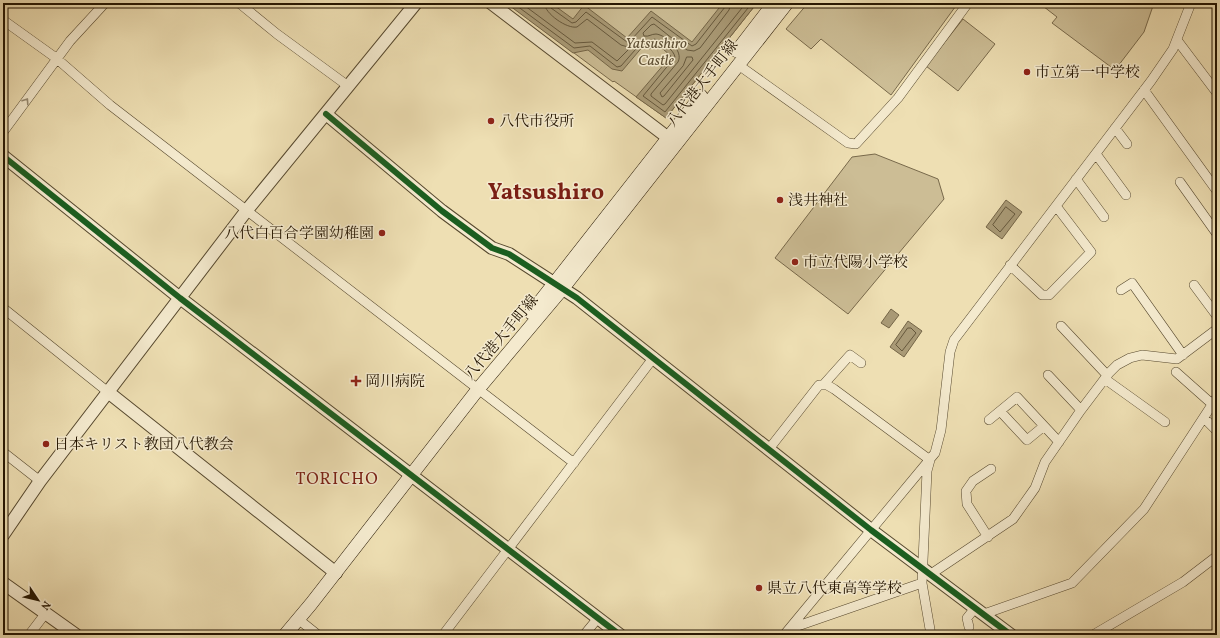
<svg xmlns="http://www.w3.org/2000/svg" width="1220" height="638" font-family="Vollkorn,'Noto Serif JP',serif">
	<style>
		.green { fill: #ccbd95; stroke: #78694b }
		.water { fill: #a99a76; stroke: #746547 }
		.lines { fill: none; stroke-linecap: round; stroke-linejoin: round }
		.shore { stroke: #66583c; stroke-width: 1 }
		.minor-casing { stroke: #56482e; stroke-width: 10 }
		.tertiary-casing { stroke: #56482e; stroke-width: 14 }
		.secondary-casing { stroke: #241501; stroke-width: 14 }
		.minor { stroke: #f4eace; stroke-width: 9 }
		.tertiary { stroke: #f4eace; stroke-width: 12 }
		.secondary { stroke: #f4eace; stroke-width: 13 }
		.cycleway-casing { stroke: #f4eace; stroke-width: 8 }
		.cycleway { stroke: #1b5e20; stroke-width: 6 }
		.oneway { stroke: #968a72 }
		.poi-dot { fill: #8f2418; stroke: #f4eace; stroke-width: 1.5 }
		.labels { text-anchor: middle; stroke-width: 3; stroke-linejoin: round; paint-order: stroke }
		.park-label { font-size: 15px; font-style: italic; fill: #5f5035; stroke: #f4eace }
		.poi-label { font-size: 15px; fill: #241501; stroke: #f4eace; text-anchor: start }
		.street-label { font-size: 15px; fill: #241501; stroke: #f4eace }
		.quarter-label { font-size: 17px; letter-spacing: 1px; fill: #7a1f14; stroke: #f4eace }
		.town-label { font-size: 23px; font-weight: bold; fill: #7a1f14; stroke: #f4eace }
	</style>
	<rect width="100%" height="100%" fill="#eedfb3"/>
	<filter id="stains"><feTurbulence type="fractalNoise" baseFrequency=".005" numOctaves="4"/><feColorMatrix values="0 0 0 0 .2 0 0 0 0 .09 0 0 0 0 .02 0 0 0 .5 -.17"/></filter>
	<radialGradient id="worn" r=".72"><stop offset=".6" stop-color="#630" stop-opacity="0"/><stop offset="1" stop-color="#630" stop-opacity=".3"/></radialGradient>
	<path class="green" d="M 507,3 L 757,3 L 666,118 L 614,81 L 613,82 Z
		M 808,3 L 958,3 L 891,95 L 821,39 L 811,49 L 786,29 Z
		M 1039,3 L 1154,3 L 1144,32 L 1115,70 L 1052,23 L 1057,17 Z
		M 963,19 L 995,44 L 958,91 L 926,66 Z
		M 875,154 L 938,179 L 944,199 L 848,314 L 775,258 L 852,157 Z"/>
	<path class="water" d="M 506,3 L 551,3 L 573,19 L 584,5 L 627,38 L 651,11 L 692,42 L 723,3 L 757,3 L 666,118 L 636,97 L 671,56 L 656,43 L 650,49 L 644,45 L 622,71 L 612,69 L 588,50 L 573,53 Z
		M 1006,200 L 1022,212 L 1002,239 L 986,227 Z
		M 891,309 L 899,315 L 889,328 L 881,323 Z
		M 908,321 L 922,331 L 904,357 L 890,347 Z"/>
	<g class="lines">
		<path class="shore" d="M 513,3 L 574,48 L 590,46 L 617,67 L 621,66 L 642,42 L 649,43 L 654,39 C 661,40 674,50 675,57 L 643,96 L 665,112 L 752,3
			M 521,3 L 575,43 L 592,42 L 617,61 L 628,50 L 628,47 L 621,45 L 587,19 L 577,27 C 567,29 545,14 544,3
			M 549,3 L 551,8 L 572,23 L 576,22 L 586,12 L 627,42 L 631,40 L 652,17 L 692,46 L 696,44 L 725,7 L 726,3
			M 731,3 L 729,10 L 700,48 L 694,51 L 687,50 L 654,24 L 651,25 L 643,33 L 644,36 C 649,37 651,34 656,34 C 666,35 684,51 678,62 L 651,94 L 651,96 L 663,105 L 665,104 L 746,3
			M 687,57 L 692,57 L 693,60 L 664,96 L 662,97 L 660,93 L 683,66 Z
			M 1006,207 L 1015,214 L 1000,232 L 993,225 Z
			M 908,328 L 911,328 L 916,333 L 902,351 L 896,345 Z"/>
		<g class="minor-casing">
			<path id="minor" d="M 239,3 L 277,34 L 348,86
				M 3,20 L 56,58 L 110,105 L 574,463
				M 1177,40 L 1217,93
				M 737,64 L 848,143 L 856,144 L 898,98 L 968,3
				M 1144,90 L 1217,191
				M 1115,128 L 1127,144
				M 3,132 L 70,41 L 105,3
				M 1096,154 L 1126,195
				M 1076,179 L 1104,217
				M 1180,182 L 1217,234
				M 1010,265 L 1042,295 L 1049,295 L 1091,252 L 1056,206
				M 1194,285 L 1217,316
				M 1121,290 L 1132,283 L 1183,355
				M 3,308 L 108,392
				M 1061,326 L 1107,375
				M 1176,372 L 1212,404
				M 1048,375 L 1081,410
				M 1105,379 L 1165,422
				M 824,384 L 850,355 L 861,363
				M 1000,411 L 1027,440 L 1044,426
				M 1204,418 L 1217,431
				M 989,420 L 1017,397 L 1059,442
				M 769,449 L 819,385 L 827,385 L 834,389 L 930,460 L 927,471 L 922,583 L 931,635
				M 3,452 L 40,481
				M 988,537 L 967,504 L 966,491 L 973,481 L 991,469
				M 931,574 L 1013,519 L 1035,488 L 1045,462 L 1081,410 L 1109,373 L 1117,365 L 1130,358 L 1142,355 L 1177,359 L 1217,329
				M 984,614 L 1072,583 L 1144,509 L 1217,397
				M 298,619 L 318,635
				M 969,627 L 967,618 L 975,608
				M 789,629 L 922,583
				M 29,635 L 45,614
				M 443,635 L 654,357
				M 584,635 L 598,618
				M 784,635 L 935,453 L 941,430 L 950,352 L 954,340 L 1151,81 L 1173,49 L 1191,3
				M 1093,635 L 1183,582 L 1217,556"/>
		</g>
		<g class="tertiary-casing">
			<path id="tertiary" d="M 491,3 L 675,143
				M 326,114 L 442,211 L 492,248 L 509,254 L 577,298 L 871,530 L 1011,635
				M 3,156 L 180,298 L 620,635
				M 108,392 L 336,573
				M 3,535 L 40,481 L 247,210 L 416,3
				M 3,583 L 76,635"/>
		</g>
		<g class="secondary-casing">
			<path id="secondary" d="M 737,51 L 774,3
				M 531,313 L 701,96
				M 285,635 L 311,604 L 479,388 L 563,288 L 787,3"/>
		</g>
		<use href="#minor" class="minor"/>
		<use href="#tertiary" class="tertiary"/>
		<use href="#secondary" class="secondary"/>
		<g class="cycleway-casing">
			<path id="cycleway" d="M 326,114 L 442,211 L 492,248 L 509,254 L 577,298 L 871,530 L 1011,635
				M 3,156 L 180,298 L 620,635"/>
		</g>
		<use href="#cycleway" class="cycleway"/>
	</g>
	<defs><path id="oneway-chevron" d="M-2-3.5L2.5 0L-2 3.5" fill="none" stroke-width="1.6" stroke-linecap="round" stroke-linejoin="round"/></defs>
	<use class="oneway" href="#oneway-chevron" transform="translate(26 101) rotate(-56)"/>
	<g class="poi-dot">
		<circle cx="1027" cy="72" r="4"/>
		<circle cx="491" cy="121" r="4"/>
		<circle cx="780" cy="200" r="4"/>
		<circle cx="382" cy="233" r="4"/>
		<circle cx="795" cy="262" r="4"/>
		<path d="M354 375h4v4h4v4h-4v4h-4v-4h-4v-4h4z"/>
		<circle cx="46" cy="444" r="4"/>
		<circle cx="759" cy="588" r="4"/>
	</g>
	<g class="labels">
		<g class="park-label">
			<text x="656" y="48">Yatsushiro<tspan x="656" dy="17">Castle</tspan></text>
		</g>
		<g class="poi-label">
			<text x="1035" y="77">市立第一中学校</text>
			<text x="499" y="126">八代市役所</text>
			<text x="788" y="205">浅井神社</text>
			<text x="374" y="238" text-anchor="end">八代白百合学園幼稚園</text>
			<text x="803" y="267">市立代陽小学校</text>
			<text x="365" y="386">岡川病院</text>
			<text x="54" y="449">日本キリスト教団八代教会</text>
			<text x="767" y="593">県立八代東高等学校</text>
		</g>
		<g class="street-label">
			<text transform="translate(702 83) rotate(-52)" y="5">八代港大手町線</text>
			<text transform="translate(501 337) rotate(-50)" y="5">八代港大手町線</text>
		</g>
		<g class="quarter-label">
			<text x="337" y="484">TORICHO</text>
		</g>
		<g class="town-label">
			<text x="546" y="199">Yatsushiro</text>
		</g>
	</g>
	<rect width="1220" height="638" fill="none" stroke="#eedfb3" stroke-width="16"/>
	<rect x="4" y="4" width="1212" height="630" fill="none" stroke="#241501" stroke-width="2"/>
	<rect x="8" y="8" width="1204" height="622" fill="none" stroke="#241501"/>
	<g transform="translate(38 600) rotate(125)" stroke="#f4eace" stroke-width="3" paint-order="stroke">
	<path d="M0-3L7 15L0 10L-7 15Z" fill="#241501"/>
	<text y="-6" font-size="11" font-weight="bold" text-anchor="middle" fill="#241501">N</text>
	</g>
	<rect width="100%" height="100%" filter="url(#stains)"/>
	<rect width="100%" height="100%" fill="url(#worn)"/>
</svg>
